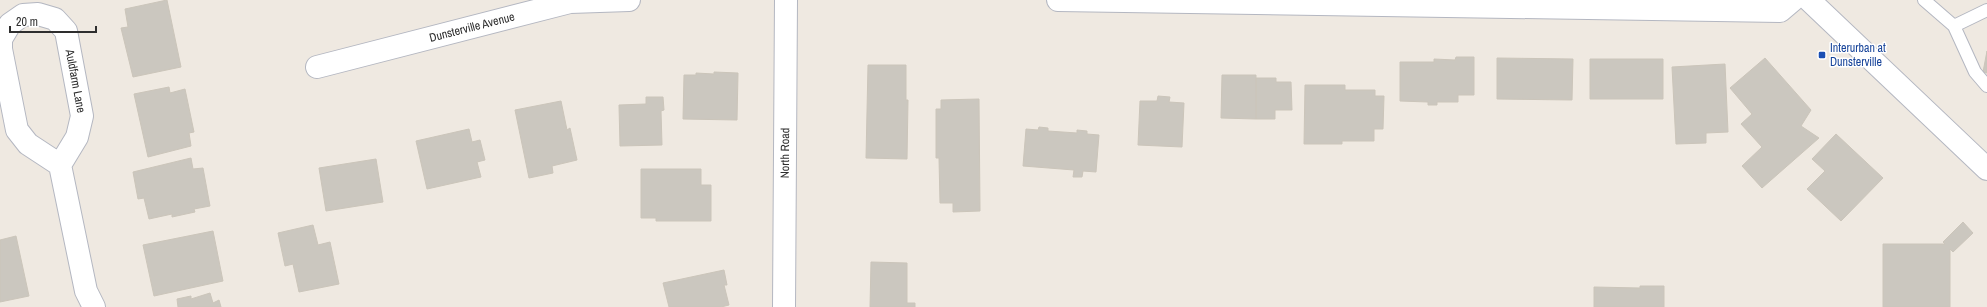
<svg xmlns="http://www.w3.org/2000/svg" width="1987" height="307" font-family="'Archivo Narrow',sans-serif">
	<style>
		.building { fill: #cbc7bf; stroke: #cbc5ba }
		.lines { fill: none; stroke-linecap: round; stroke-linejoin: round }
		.lane-casing { stroke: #b4b7c1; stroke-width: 14 }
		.street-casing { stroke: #b4b7c1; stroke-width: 24 }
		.secondary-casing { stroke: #b4b7c1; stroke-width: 24 }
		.lane { stroke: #fff; stroke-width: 12 }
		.street { stroke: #fff; stroke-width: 22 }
		.secondary { stroke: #fff; stroke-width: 22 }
		.transit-dot { fill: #1a4fb4; stroke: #fff; stroke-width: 1.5 }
		.labels { text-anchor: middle; stroke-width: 3; stroke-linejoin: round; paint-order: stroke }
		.street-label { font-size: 12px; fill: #2e2e2e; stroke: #fff }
		.transit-label { font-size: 12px; fill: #164399; stroke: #fff; text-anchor: start }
	</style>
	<rect width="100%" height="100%" fill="#efe9e1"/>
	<path class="building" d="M 167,0 L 181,67 L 133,77 L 121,28 L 128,27 L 125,9 Z
		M 1987,51 L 1987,73 L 1983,72 Z
		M 1456,57 L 1474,57 L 1474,95 L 1458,95 L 1458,102 L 1437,102 L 1437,105 L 1428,105 L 1428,102 L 1400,101 L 1400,62 L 1434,62 L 1434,59 L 1455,60 Z
		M 1497,58 L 1573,59 L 1572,100 L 1497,99 Z
		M 1765,58 L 1811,110 L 1801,126 L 1819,138 L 1762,188 L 1742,166 L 1762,147 L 1741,124 L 1752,114 L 1730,88 Z
		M 1590,59 L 1663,59 L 1663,99 L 1590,99 Z
		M 1725,64 L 1728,132 L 1706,133 L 1706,143 L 1676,144 L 1672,67 Z
		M 868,65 L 906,65 L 906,100 L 908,100 L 907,159 L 866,158 Z
		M 714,72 L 738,73 L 737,120 L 683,119 L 684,75 L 696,75 L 696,73 L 714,74 Z
		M 1222,75 L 1256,75 L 1256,119 L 1221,118 Z
		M 1256,78 L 1276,78 L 1276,82 L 1291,82 L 1292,110 L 1275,110 L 1275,119 L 1256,119 Z
		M 1305,85 L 1345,85 L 1345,90 L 1375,90 L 1375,96 L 1384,96 L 1383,129 L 1374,129 L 1374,141 L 1342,141 L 1342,144 L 1304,144 Z
		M 169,87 L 170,93 L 185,89 L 194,132 L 189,133 L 191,146 L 148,157 L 134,94 Z
		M 1158,96 L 1170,97 L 1169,102 L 1184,103 L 1182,147 L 1138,145 L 1140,101 L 1157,101 Z
		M 646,97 L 663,97 L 664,110 L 661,111 L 662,145 L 620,146 L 619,105 L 646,104 Z
		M 979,99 L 980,211 L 953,212 L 953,203 L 940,203 L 939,158 L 936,158 L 936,109 L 941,109 L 941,100 Z
		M 561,101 L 567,130 L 570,128 L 577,160 L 552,166 L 553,173 L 529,178 L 515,110 Z
		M 1039,127 L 1048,128 L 1048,131 L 1077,133 L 1077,130 L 1087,131 L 1087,134 L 1099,135 L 1096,172 L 1083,171 L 1082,177 L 1073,177 L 1074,170 L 1023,166 L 1026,129 L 1038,130 Z
		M 469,129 L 472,142 L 480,140 L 485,160 L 477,162 L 481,177 L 427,189 L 416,141 Z
		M 1836,134 L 1883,178 L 1841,221 L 1807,189 L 1825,171 L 1812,159 Z
		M 191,158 L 193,169 L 203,168 L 210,206 L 194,209 L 195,212 L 172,217 L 172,214 L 149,219 L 144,198 L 138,199 L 133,172 Z
		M 376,159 L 383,202 L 326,211 L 319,168 Z
		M 641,169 L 701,169 L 701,185 L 711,185 L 711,221 L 656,221 L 656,218 L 641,218 Z
		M 1963,222 L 1973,233 L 1953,252 L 1950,249 L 1950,307 L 1883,307 L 1883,244 L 1945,244 L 1943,242 Z
		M 313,225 L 318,245 L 330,242 L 339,284 L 299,292 L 293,264 L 285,266 L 278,233 Z
		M 213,231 L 223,281 L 154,296 L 143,245 Z
		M 16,236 L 29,296 L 0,302 L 0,240 Z
		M 871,262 L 907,263 L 907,303 L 915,303 L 915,307 L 870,307 Z
		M 724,270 L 727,285 L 724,285 L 729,305 L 721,307 L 669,307 L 663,283 Z
		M 1640,286 L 1664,286 L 1664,307 L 1594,307 L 1594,287 L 1640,288 Z
		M 210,293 L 213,303 L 219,300 L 221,307 L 178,307 L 177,299 L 191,296 L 191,299 Z"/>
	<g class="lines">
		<g class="lane-casing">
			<path id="lane" d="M 1924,0 L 1954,26 L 1975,72 L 1987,86
				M 1954,26 L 1987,10"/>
		</g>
		<g class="street-casing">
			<g id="street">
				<path d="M 1058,0 L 1780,11 L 1793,0"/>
				<path id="s1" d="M 317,67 L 570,2 L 629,0"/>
				<path id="s2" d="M 60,165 L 28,144 L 17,130 L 1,49 L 1,39 L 10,24 L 23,15 L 38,14 L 55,19 L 66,31 L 82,116 L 77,137 L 60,165 L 86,291 L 94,307"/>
				<path id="s3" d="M 784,307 L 786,0"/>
			</g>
		</g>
		<g class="secondary-casing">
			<path id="secondary" d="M 1809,0 L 1987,169"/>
		</g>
		<use href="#lane" class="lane"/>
		<use href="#street" class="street"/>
		<use href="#secondary" class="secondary"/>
	</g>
	<rect class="transit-dot" x="1818" y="51" width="8" height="8" rx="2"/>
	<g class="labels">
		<g class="street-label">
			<text dy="4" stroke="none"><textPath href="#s1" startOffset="160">Dunsterville Avenue</textPath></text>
			<text dy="4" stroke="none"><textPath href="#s2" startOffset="282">Auldfarm Lane</textPath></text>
			<text dy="4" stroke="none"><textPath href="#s3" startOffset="154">North Road</textPath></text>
		</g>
		<g class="transit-label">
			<text x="1830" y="52">Interurban at<tspan x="1830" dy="14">Dunsterville</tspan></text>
		</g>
	</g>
	<path d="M10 26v6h86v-6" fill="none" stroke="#2e2e2e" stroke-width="2"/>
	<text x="16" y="26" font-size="12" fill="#2e2e2e" stroke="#ffffff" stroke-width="3" paint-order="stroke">20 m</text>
</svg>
